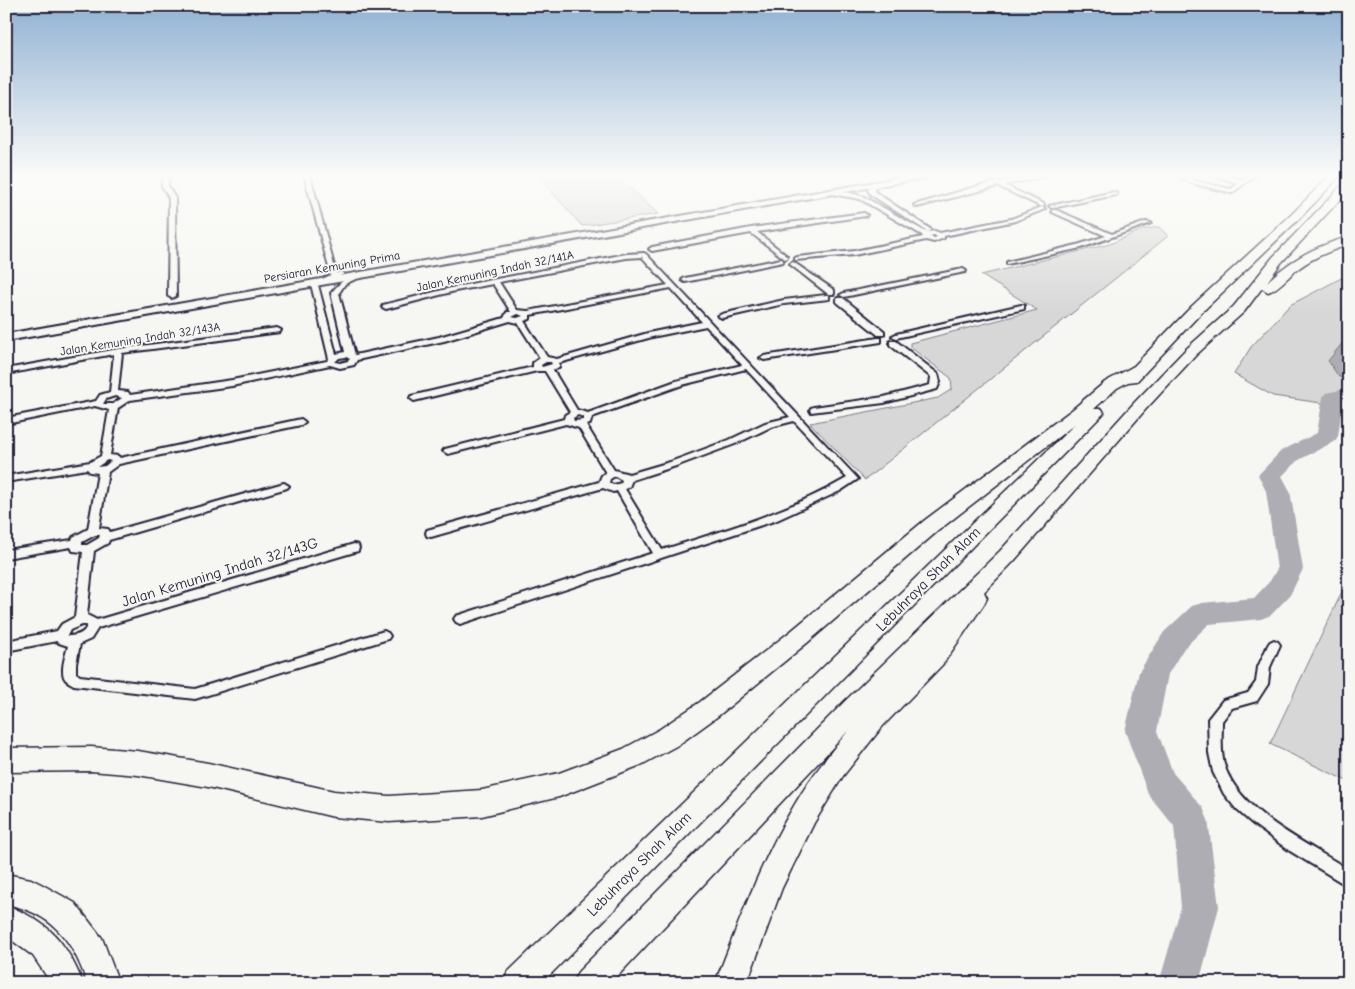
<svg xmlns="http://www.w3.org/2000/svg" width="1355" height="989" font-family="'Comic Neue',sans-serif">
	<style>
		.green { fill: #d7d7d7; stroke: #7c7c89 }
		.water { fill: #adadb3; stroke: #757583 }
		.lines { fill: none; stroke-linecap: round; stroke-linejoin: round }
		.river { fill: #adadb3; fill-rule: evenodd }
		.street-casing { stroke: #22223b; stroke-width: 4 }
		.secondary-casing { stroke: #22223b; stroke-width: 4 }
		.highway-casing { stroke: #22223b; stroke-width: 3 }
		.street { fill: #f6f6f2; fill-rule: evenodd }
		.secondary { fill: #f6f6f2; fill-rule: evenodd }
		.highway { fill: #f6f6f2; fill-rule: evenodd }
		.labels { text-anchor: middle; stroke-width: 4; stroke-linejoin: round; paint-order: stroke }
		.far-street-label { font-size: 12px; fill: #22223b; stroke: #f6f6f2 }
		.street-label { font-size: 15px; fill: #22223b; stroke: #f6f6f2 }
	</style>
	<rect width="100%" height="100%" fill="#f6f6f2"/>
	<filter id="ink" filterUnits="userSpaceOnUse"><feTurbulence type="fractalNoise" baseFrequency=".02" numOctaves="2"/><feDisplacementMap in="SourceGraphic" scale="10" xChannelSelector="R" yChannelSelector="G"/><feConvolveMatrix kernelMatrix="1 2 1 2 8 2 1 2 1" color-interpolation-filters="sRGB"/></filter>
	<g filter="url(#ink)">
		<path class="green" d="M 537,175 L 616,175 L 658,214 L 582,226 Z
			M 1159,227 L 1168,236 L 865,480 L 810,423 L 938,398 L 952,389 L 951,378 L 910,347 L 910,343 L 1037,310 L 981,275 L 1110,244 L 1141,230 Z
			M 1349,274 L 1349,340 L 1344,341 L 1339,377 L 1349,378 L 1349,407 L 1273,396 L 1234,374 L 1251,347 L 1290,305 Z
			M 1349,577 L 1349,782 L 1270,744 Z"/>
		<path class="water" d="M 1349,340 L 1349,378 L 1339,377 L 1328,361 L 1344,341 Z"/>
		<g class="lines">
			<path class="river" d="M 1349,388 L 1349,400 L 1343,401 L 1338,436 L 1335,441 L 1297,461 L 1282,476 L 1290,491 L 1303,569 L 1290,595 L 1271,615 L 1261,619 L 1209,624 L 1184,648 L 1168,674 L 1157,731 L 1173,773 L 1203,808 L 1208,820 L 1219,907 L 1199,983 L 1159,983 L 1181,907 L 1174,826 L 1148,794 L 1125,731 L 1139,672 L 1164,632 L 1192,606 L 1202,603 L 1254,598 L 1270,581 L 1277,569 L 1266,491 L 1258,475 L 1281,451 L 1317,433 L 1323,397 L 1326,393 Z"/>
			<g class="street-casing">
				<path id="street" d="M 163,175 L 169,175 L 168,186 L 175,198 L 176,296 L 172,298 L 168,296 L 169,198 L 162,186 Z
					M 304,175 L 310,175 L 336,273 L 341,272 L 344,274 L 318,285 L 336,354 L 345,352 L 331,293 C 338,285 352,270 362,276 L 345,284 L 339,293 L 355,355 L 439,337 L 504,318 L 507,312 L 511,312 L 493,284 L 455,291 L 386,309 L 382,307 L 383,305 L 455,287 L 626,254 L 644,253 L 646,254 L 858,479 L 840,491 L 777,520 L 460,624 L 456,622 L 454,619 L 456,616 L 653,553 L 617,491 L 613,492 L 603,488 L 431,537 L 427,536 L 426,533 L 427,530 L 599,482 L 602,475 L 606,473 L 579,428 L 566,424 L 448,454 L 443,451 L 445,449 L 564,419 L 565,415 L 570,412 L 545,371 L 537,371 L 414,401 L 410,398 L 411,396 L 533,367 L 533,363 L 540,358 L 518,323 L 510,321 L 444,341 L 357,360 L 354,365 L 340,368 L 330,365 L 232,386 L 130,400 L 118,408 L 110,455 L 118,456 L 120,458 L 301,419 L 305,422 L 301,425 L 119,464 L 108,472 L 99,528 L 108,529 L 110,532 L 284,483 L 289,486 L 287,488 L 109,540 L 108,543 L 94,551 L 87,615 L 97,620 L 354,544 L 358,545 L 359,548 L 358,551 L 98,628 L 91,639 L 80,644 L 76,664 L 76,673 L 80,676 L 195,689 L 384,631 L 388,633 L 390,636 L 388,639 L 195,699 L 74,685 C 71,683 68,682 66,680 C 59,673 66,654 68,646 L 59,643 L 57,641 L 6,651 L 6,641 L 57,631 L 62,624 L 75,617 L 83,552 L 73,551 L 71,547 L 6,558 L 6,550 L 72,540 L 73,537 L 88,529 L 98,473 L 90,472 L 87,469 L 6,482 L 6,476 L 90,462 L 101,456 L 109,410 L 95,406 L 6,424 L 6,418 L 96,401 L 100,395 L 110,392 L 114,354 L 6,374 L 6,369 L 118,349 L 277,328 L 281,330 L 280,332 L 122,353 L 118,391 L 128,392 L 130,395 L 232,380 L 327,361 L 329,359 L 311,284 L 331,275 ZM 642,257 L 668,285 L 528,311 L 517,310 L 499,282 L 626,258 ZM 671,288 L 702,322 L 648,333 L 557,359 L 547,357 L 524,321 L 530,319 L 530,315 ZM 518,314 L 523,316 L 517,318 L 512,317 ZM 706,326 L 742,365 L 676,381 L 588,413 L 577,410 L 553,370 L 559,367 L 559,363 L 652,337 ZM 346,357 L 350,359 L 348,361 L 340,363 L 335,362 L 339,358 ZM 546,362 L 551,362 L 552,364 L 542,367 L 541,365 ZM 746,369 L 790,417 L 765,423 L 729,440 L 670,462 L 629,474 L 614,470 L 586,425 L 590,424 L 592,417 L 682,385 ZM 115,396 L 122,398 L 113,404 L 103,404 L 106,399 ZM 578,415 L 583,417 L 583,420 L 574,421 L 573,418 ZM 794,421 L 847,478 C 789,512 725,530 662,550 L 625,489 L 629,487 L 632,480 L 676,466 L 735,444 L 771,427 ZM 107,460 L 111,461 L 105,466 L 97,467 ZM 615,476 L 622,480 L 621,483 L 614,485 L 609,483 L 610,479 ZM 95,535 L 100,535 L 99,538 L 87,545 L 82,545 L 82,542 ZM 82,625 L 87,625 C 85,634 76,636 67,636 L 70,630 Z
					M 1038,175 L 1050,175 L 1004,185 L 1044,204 L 1044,206 L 1042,207 L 998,186 L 917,207 L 914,205 L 982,185 Z
					M 1177,175 L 1184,175 L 1195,181 L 1231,189 L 1239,183 L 1211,175 L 1221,175 L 1243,180 L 1250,175 L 1256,175 L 1232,193 L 1191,183 Z
					M 883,182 L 888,183 L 875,188 L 875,192 L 930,229 L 931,230 L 928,232 L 935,231 L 940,233 L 1011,219 L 1042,207 L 1045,209 L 1015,221 L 944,236 L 944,238 L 934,242 L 926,240 L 854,255 L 795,260 L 795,258 L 797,257 L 854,251 L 923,237 L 922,235 L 860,199 L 826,193 L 829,191 L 851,193 L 864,197 L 926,232 L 928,232 L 870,194 L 868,190 L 871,186 ZM 934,235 L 937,237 L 934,238 L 929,236 Z
					M 1114,192 L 1117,194 L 1116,195 L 1052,208 L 1049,206 Z
					M 1052,210 L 1056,210 L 1112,234 L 1146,222 L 1151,223 L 1081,248 L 1007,264 L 1007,262 L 1077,245 L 1106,236 L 1052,212 Z
					M 864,213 L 867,215 L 866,216 L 757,232 L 787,256 L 787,258 L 785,259 L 751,233 L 652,251 L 649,249 L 652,247 L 751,228 Z
					M 781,259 L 783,260 L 783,262 L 685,282 L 682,280 L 685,278 Z
					M 793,262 L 834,290 L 834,294 L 828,294 L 791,265 L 790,264 Z
					M 963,269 L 966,271 L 965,272 L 844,297 L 840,295 L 844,293 Z
					M 826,295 L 829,295 L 829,299 L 784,304 L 722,318 L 718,316 L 722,314 L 784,300 Z
					M 837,298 L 843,298 L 884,331 L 884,335 L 878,335 L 837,302 Z
					M 1021,305 L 1024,305 L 1024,309 L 896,338 L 892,336 L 896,334 Z
					M 878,338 L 881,338 L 881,342 L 764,360 L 760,358 L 764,356 Z
					M 890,341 L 896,341 L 938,374 L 940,382 L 937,389 L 884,403 L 811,412 L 810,410 L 811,408 L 814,407 L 884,397 L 930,385 L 931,377 L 890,345 Z
					M 1274,640 L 1278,642 L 1280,645 L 1270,667 L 1268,684 L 1257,701 L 1232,708 L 1222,721 C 1222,736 1220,755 1226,770 C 1245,816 1309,844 1349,870 L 1349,887 L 1290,851 L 1253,824 L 1237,810 L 1224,794 L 1213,772 L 1209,753 L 1208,719 L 1223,700 L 1248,693 L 1256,682 L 1258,667 L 1268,645 L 1270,642 Z"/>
			</g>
			<g class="secondary-casing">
				<path id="secondary" d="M 915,175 L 933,175 L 929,177 L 6,341 L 6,334 Z"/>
			</g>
			<g class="highway-casing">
				<path id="highway" d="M 1330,175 L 1341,175 L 1299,219 L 1202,312 L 1137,381 L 1128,382 L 1117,388 L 1094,409 L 1102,409 L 1104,413 L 542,983 L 503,983 L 508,972 L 1075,424 L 939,530 L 807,643 L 718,716 L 678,745 L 641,765 L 559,797 L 482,816 L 389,822 L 334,817 L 208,787 L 138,775 L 91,771 L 6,772 L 6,748 L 91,747 L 138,751 L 208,763 L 334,791 L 389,796 L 482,790 L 559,773 L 623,749 L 660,729 L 700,702 L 791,631 L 925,520 L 1073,409 L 1105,382 L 1134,366 L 1192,306 L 1291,215 Z
					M 1349,181 L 1349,190 L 1281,263 L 1267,282 C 1290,260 1317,245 1349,237 L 1349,245 C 1331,250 1314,257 1299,268 C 1289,275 1279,289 1268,292 L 1262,288 L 1244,312 L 1196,355 L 1146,409 L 1014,561 L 984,592 L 987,598 L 984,604 L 943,664 L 882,727 L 843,776 L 814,823 L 782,888 L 747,983 L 715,983 C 739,923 761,860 795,804 C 810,778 829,754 849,730 L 611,983 L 573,983 L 578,972 L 845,701 L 1000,551 L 1134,403 L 1186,349 L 1234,306 L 1273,257 L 1345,182 Z
					M 6,874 L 31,879 L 41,884 L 75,903 L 102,938 L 119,983 L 87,983 C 73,940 52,913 6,904 Z
					M 6,905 C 50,923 65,940 83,983 L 51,983 L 33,956 L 6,936 Z"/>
			</g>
			<use href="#street" class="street"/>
			<use href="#secondary" class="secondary"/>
			<use href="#highway" class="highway"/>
		</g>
	</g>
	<linearGradient id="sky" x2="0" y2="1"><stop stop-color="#90b1d3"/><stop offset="0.56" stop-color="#fbfbf9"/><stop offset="1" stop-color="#fbfbf9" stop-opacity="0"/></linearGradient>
	<rect width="1355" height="314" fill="url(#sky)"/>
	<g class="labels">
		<g class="far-street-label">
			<text transform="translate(332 267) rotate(-10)" y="4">Persiaran Kemuning Prima</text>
			<text transform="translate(495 271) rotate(-12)" y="4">Jalan Kemuning Indah 32/141A</text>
			<text transform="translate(140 339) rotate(-9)" y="4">Jalan Kemuning Indah 32/143A</text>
		</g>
		<g class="street-label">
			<text transform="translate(220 572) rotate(-17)" y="5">Jalan Kemuning Indah 32/143G</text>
			<text transform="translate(928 579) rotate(-45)" y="5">Lebuhraya Shah Alam</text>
			<text transform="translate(639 864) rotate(-45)" y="5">Lebuhraya Shah Alam</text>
		</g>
	</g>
	<rect width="1355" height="989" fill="none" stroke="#f6f6f2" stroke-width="25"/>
	<rect x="12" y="12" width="1330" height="964" fill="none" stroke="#22223b" stroke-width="2" filter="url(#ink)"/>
</svg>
